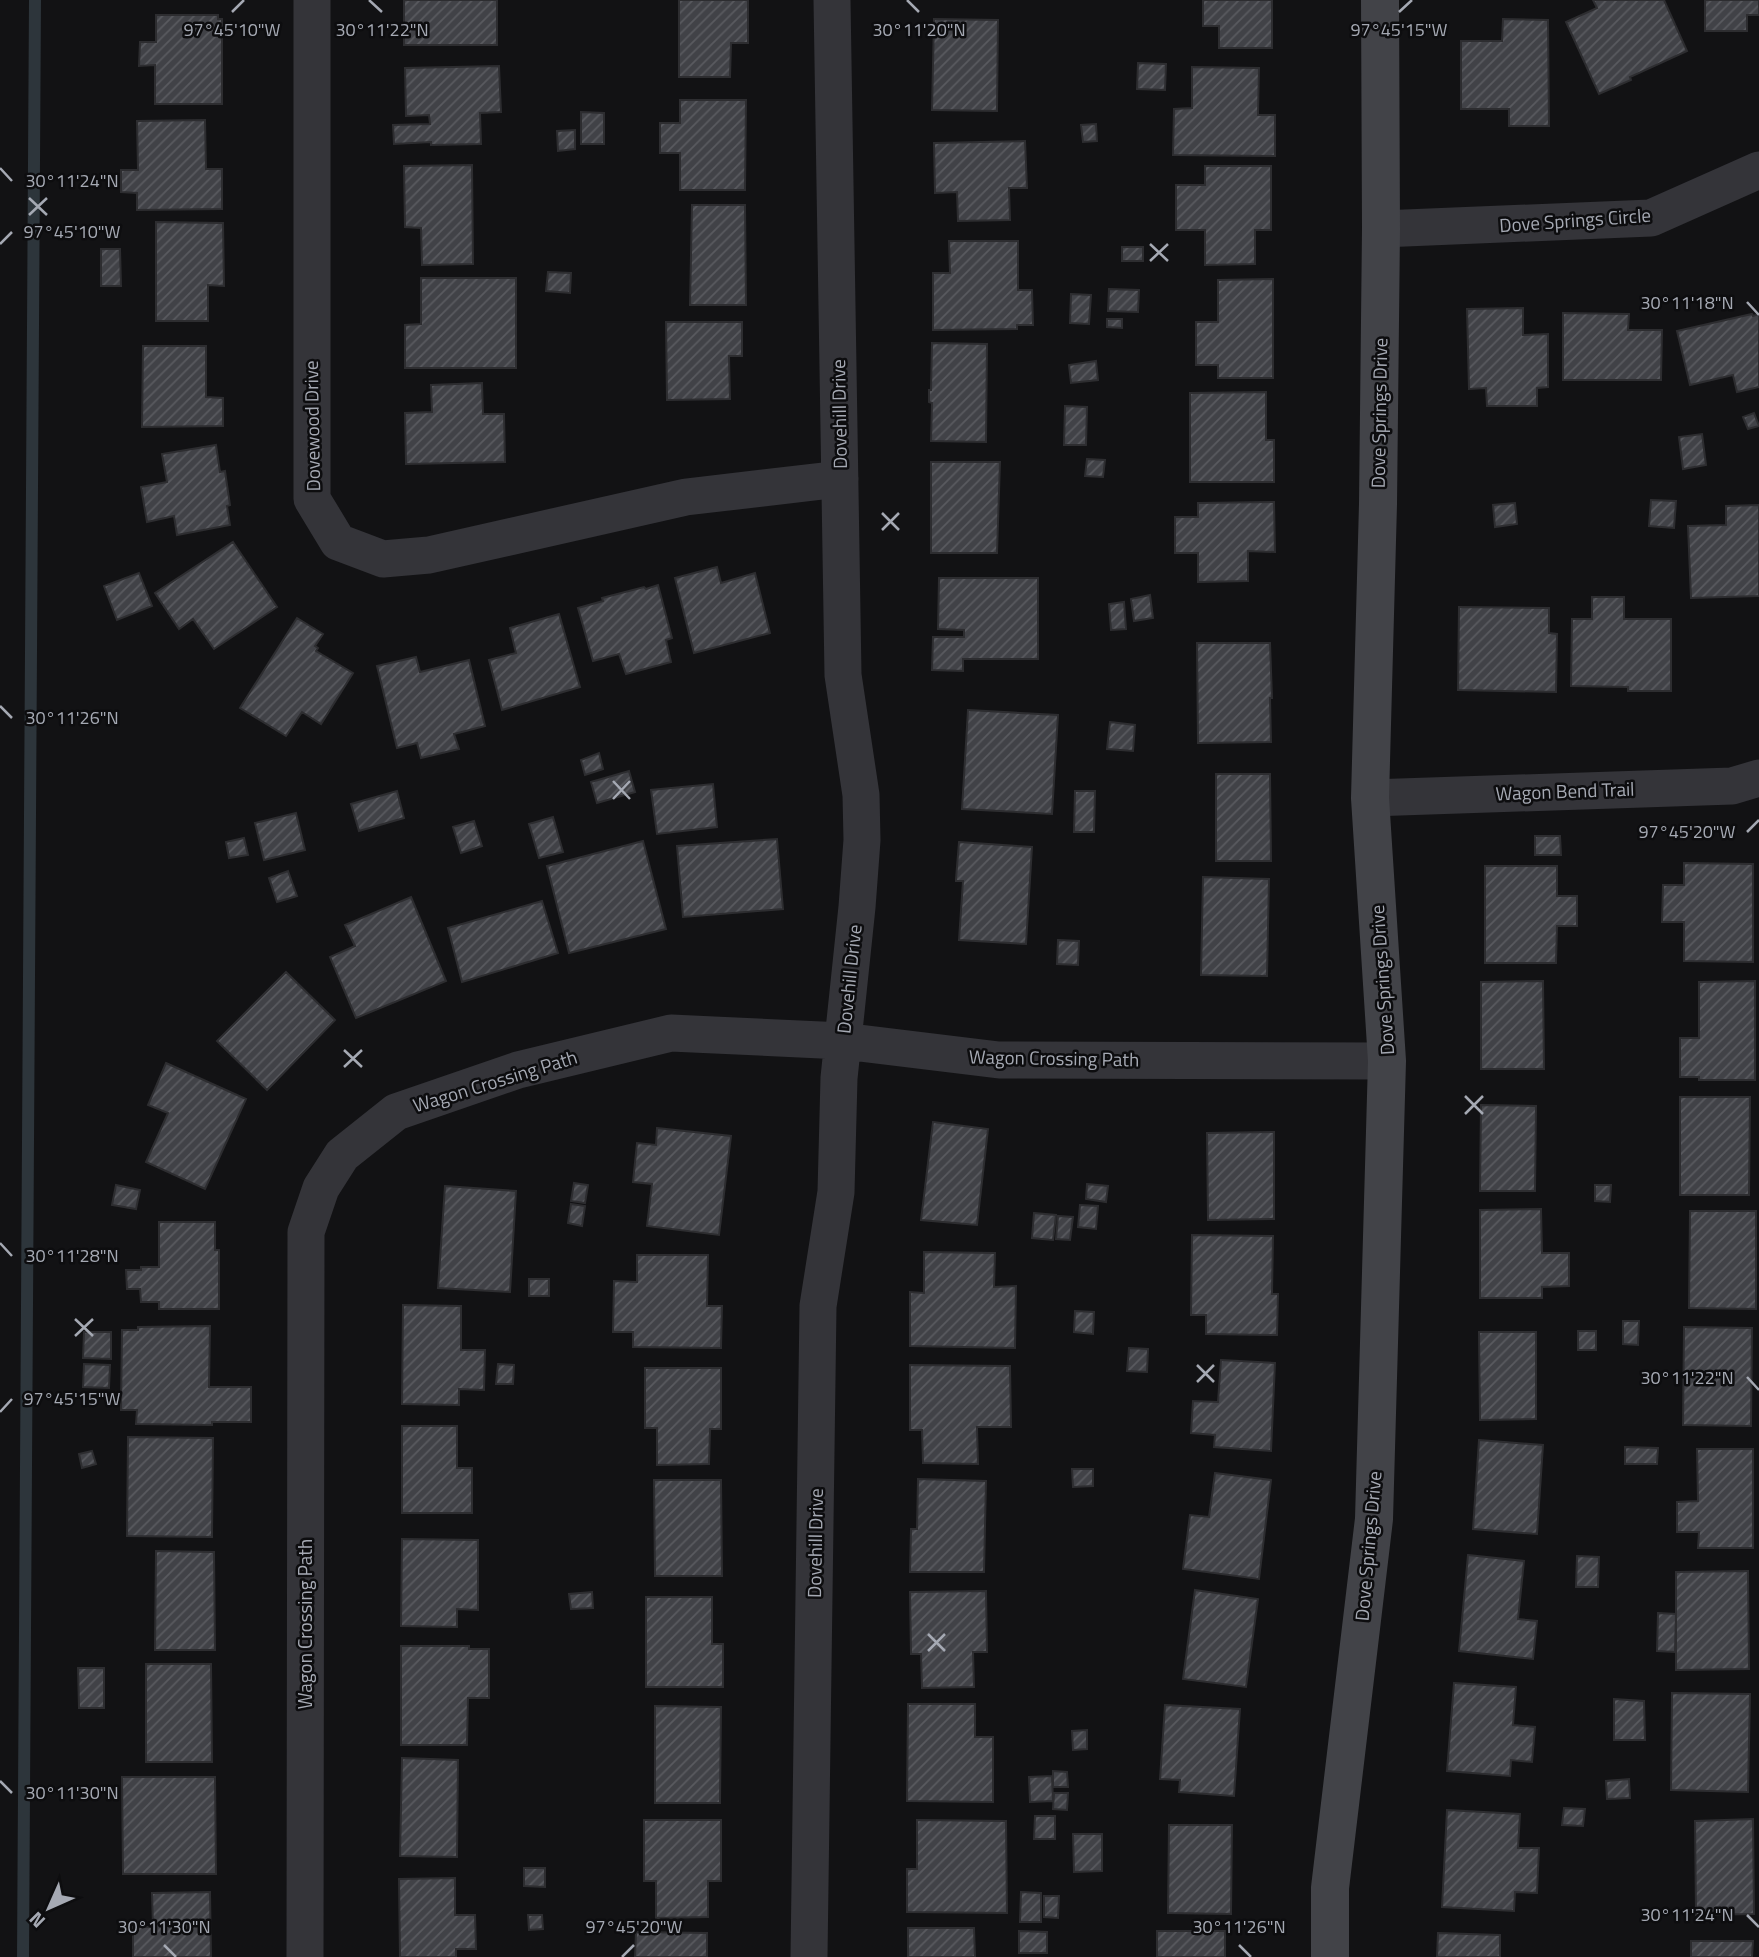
<svg xmlns="http://www.w3.org/2000/svg" width="1759" height="1957" font-family="'Titillium Web',sans-serif">
	<style>
		.lines { fill: none; stroke-linecap: round; stroke-linejoin: round }
		.stream { stroke: #2d353b; stroke-width: 12 }
		.building { fill: url(#building-hatch); stroke: #2d2d30; stroke-width: 2 }
		.street { stroke: #343439; stroke-width: 37 }
		.secondary { stroke: #424348; stroke-width: 38 }
		.ticks { fill: none; stroke: #a5a9b3; stroke-width: 2.5 }
		.labels { text-anchor: middle; stroke-width: 5; stroke-linejoin: round; paint-order: stroke }
		.street-label { font-size: 19px; fill: #a5a9b3; stroke: #0d0d0f }
		.ticks-label { font-size: 18px; text-anchor: middle; fill: #a5a9b3; stroke: #0d0d0f; stroke-width: 5; stroke-linejoin: round; paint-order: stroke }
	</style>
	<defs>
		<pattern id="building-hatch" width="6" height="6" patternUnits="userSpaceOnUse" patternTransform="scale(1.75)"><rect width="6" height="6" fill="#414247"/><path d="M-1 1l2-2M0 6l6-6M5 7l2-2" fill="none" stroke="#595a5f"/></pattern>
	</defs>
	<rect width="100%" height="100%" fill="#121214"/>
	<g class="lines">
		<path class="stream" d="M 23,1957 L 35,0"/>
	</g>
	<path class="building" d="M 404,0 L 497,0 L 497,45 L 404,45 Z
		M 679,0 L 748,0 L 748,43 L 731,43 L 730,77 L 679,77 Z
		M 1203,0 L 1272,0 L 1272,48 L 1219,48 L 1219,26 L 1203,26 Z
		M 1593,0 L 1664,0 L 1687,51 L 1630,77 L 1631,80 L 1599,94 L 1566,22 L 1597,8 Z
		M 1705,0 L 1759,0 L 1759,15 L 1747,15 L 1747,31 L 1705,31 Z
		M 156,15 L 218,15 L 218,19 L 222,19 L 222,104 L 155,104 L 155,65 L 139,66 L 140,42 L 156,42 Z
		M 934,19 L 998,20 L 997,111 L 932,110 Z
		M 1503,19 L 1548,20 L 1549,126 L 1509,126 L 1509,109 L 1461,109 L 1461,41 L 1502,41 Z
		M 1138,63 L 1166,64 L 1165,90 L 1137,89 Z
		M 499,66 L 501,112 L 480,113 L 481,144 L 431,145 L 431,142 L 394,144 L 393,125 L 430,124 L 429,115 L 406,116 L 405,68 Z
		M 1192,67 L 1259,68 L 1258,115 L 1275,115 L 1275,156 L 1173,155 L 1174,109 L 1192,108 Z
		M 680,100 L 746,100 L 745,190 L 680,190 L 680,153 L 660,153 L 660,123 L 680,123 Z
		M 581,112 L 604,113 L 604,144 L 581,144 Z
		M 205,120 L 206,169 L 222,169 L 222,209 L 137,210 L 137,193 L 121,192 L 121,170 L 138,170 L 137,121 Z
		M 1096,124 L 1097,141 L 1083,142 L 1081,125 Z
		M 575,130 L 575,149 L 558,151 L 557,131 Z
		M 1025,141 L 1027,188 L 1009,188 L 1010,220 L 958,221 L 957,192 L 935,193 L 934,143 Z
		M 472,165 L 473,264 L 422,265 L 421,228 L 405,227 L 404,166 Z
		M 1205,166 L 1271,166 L 1271,230 L 1255,230 L 1255,264 L 1205,265 L 1205,230 L 1176,230 L 1176,185 L 1205,185 Z
		M 692,205 L 745,205 L 746,305 L 690,305 Z
		M 156,222 L 223,223 L 224,286 L 208,285 L 208,321 L 156,321 Z
		M 949,241 L 1018,241 L 1018,290 L 1032,290 L 1033,325 L 1017,325 L 1017,329 L 933,330 L 933,273 L 950,273 Z
		M 1122,247 L 1143,247 L 1143,261 L 1122,261 Z
		M 101,249 L 120,249 L 121,286 L 101,286 Z
		M 548,272 L 571,273 L 570,293 L 546,291 Z
		M 421,278 L 516,278 L 516,368 L 405,368 L 405,325 L 421,324 Z
		M 1273,279 L 1273,378 L 1218,378 L 1218,365 L 1196,365 L 1196,322 L 1218,322 L 1218,280 Z
		M 1109,289 L 1139,290 L 1138,312 L 1108,311 Z
		M 1071,294 L 1091,295 L 1089,324 L 1070,323 Z
		M 1523,308 L 1523,335 L 1548,334 L 1548,387 L 1537,388 L 1537,406 L 1487,406 L 1486,388 L 1469,389 L 1467,309 Z
		M 1563,313 L 1629,314 L 1628,330 L 1662,330 L 1661,380 L 1563,380 Z
		M 1752,314 L 1753,316 L 1759,314 L 1759,387 L 1737,392 L 1733,375 L 1690,385 L 1677,331 Z
		M 1107,319 L 1122,319 L 1122,328 L 1107,327 Z
		M 666,322 L 742,322 L 742,356 L 729,356 L 730,399 L 667,400 Z
		M 932,343 L 987,344 L 986,442 L 931,441 L 932,403 L 929,402 L 929,390 L 931,390 Z
		M 143,346 L 206,346 L 206,397 L 223,398 L 223,426 L 142,427 Z
		M 1096,361 L 1098,380 L 1071,383 L 1069,365 Z
		M 482,383 L 483,414 L 504,414 L 505,462 L 406,464 L 405,413 L 432,412 L 431,385 Z
		M 1266,392 L 1266,440 L 1274,440 L 1274,482 L 1190,482 L 1190,393 Z
		M 1065,406 L 1087,407 L 1086,445 L 1064,445 Z
		M 1754,413 L 1759,426 L 1748,429 L 1743,417 Z
		M 1702,434 L 1706,465 L 1683,469 L 1679,437 Z
		M 216,445 L 220,472 L 225,471 L 230,505 L 227,506 L 230,525 L 177,535 L 174,516 L 147,522 L 141,487 L 167,482 L 162,454 Z
		M 1087,459 L 1105,460 L 1103,477 L 1085,476 Z
		M 931,462 L 1000,462 L 997,553 L 931,553 Z
		M 1651,500 L 1676,501 L 1674,528 L 1649,526 Z
		M 1274,502 L 1275,552 L 1248,551 L 1248,581 L 1198,582 L 1198,553 L 1175,553 L 1175,517 L 1198,517 L 1198,503 Z
		M 1515,503 L 1517,524 L 1495,527 L 1493,505 Z
		M 1759,505 L 1759,596 L 1691,598 L 1688,526 L 1726,525 L 1726,506 Z
		M 233,542 L 277,607 L 214,649 L 193,619 L 179,629 L 155,593 Z
		M 717,567 L 721,583 L 755,573 L 770,633 L 694,653 L 675,578 Z
		M 139,573 L 152,606 L 117,620 L 104,586 Z
		M 939,578 L 1038,578 L 1038,659 L 963,659 L 963,671 L 932,670 L 933,637 L 964,637 L 964,630 L 938,629 Z
		M 658,585 L 672,638 L 666,640 L 671,662 L 626,674 L 619,654 L 593,661 L 578,608 L 603,601 L 602,598 L 644,587 L 646,589 Z
		M 1150,595 L 1153,618 L 1134,621 L 1131,599 Z
		M 1592,597 L 1624,597 L 1624,619 L 1671,619 L 1671,691 L 1628,691 L 1628,687 L 1571,686 L 1572,619 L 1592,619 Z
		M 1124,602 L 1126,629 L 1111,630 L 1109,604 Z
		M 1459,607 L 1549,608 L 1549,633 L 1557,634 L 1556,692 L 1458,690 Z
		M 559,614 L 580,687 L 502,710 L 489,660 L 516,653 L 510,628 Z
		M 297,618 L 323,634 L 315,646 L 318,648 L 316,651 L 353,673 L 321,724 L 302,712 L 286,736 L 240,708 Z
		M 1197,643 L 1270,643 L 1272,698 L 1270,698 L 1271,742 L 1198,743 Z
		M 416,657 L 420,672 L 469,660 L 485,726 L 454,734 L 459,749 L 421,758 L 417,743 L 397,748 L 377,666 Z
		M 968,710 L 1058,715 L 1052,814 L 962,809 Z
		M 1110,722 L 1135,725 L 1133,751 L 1107,749 Z
		M 599,753 L 603,769 L 585,775 L 581,760 Z
		M 629,771 L 635,792 L 597,803 L 591,782 Z
		M 1216,774 L 1270,774 L 1271,861 L 1216,861 Z
		M 713,784 L 717,827 L 657,834 L 651,790 Z
		M 397,791 L 404,818 L 359,831 L 351,804 Z
		M 1075,791 L 1095,791 L 1094,832 L 1074,832 Z
		M 296,813 L 305,850 L 264,860 L 255,823 Z
		M 553,817 L 563,852 L 539,858 L 529,824 Z
		M 474,821 L 482,846 L 461,853 L 453,827 Z
		M 1535,836 L 1560,836 L 1561,855 L 1535,855 Z
		M 244,838 L 248,855 L 229,858 L 226,842 Z
		M 777,839 L 783,909 L 683,917 L 677,846 Z
		M 643,841 L 666,929 L 569,953 L 547,866 Z
		M 959,842 L 1032,847 L 1026,944 L 959,940 L 963,881 L 956,881 L 956,879 Z
		M 1684,863 L 1753,864 L 1753,962 L 1684,961 L 1684,922 L 1662,922 L 1663,885 L 1684,885 Z
		M 1485,866 L 1557,866 L 1557,896 L 1577,896 L 1577,926 L 1557,926 L 1556,963 L 1485,963 Z
		M 288,871 L 297,896 L 277,902 L 269,878 Z
		M 1203,877 L 1269,879 L 1267,976 L 1201,975 Z
		M 411,897 L 446,981 L 356,1018 L 330,957 L 355,946 L 345,925 Z
		M 542,901 L 558,953 L 462,982 L 448,928 Z
		M 1058,940 L 1079,941 L 1078,965 L 1057,964 Z
		M 286,972 L 335,1020 L 267,1090 L 217,1041 Z
		M 1543,981 L 1544,1069 L 1481,1069 L 1481,982 Z
		M 1755,981 L 1755,1080 L 1699,1080 L 1699,1077 L 1680,1077 L 1680,1038 L 1699,1038 L 1699,982 Z
		M 166,1063 L 246,1099 L 205,1189 L 146,1162 L 168,1113 L 148,1105 Z
		M 1680,1097 L 1750,1097 L 1749,1195 L 1680,1195 Z
		M 1481,1105 L 1536,1106 L 1535,1191 L 1480,1191 Z
		M 933,1122 L 988,1129 L 977,1225 L 921,1220 Z
		M 657,1128 L 731,1136 L 719,1235 L 647,1226 L 652,1184 L 633,1182 L 637,1143 L 656,1145 Z
		M 1274,1132 L 1274,1219 L 1208,1220 L 1207,1133 Z
		M 574,1183 L 588,1185 L 585,1203 L 571,1201 Z
		M 1087,1184 L 1108,1186 L 1106,1202 L 1086,1199 Z
		M 116,1185 L 140,1190 L 136,1209 L 112,1205 Z
		M 1595,1185 L 1611,1185 L 1610,1202 L 1595,1201 Z
		M 445,1186 L 516,1191 L 510,1292 L 438,1288 Z
		M 571,1204 L 585,1206 L 582,1226 L 568,1223 Z
		M 1080,1205 L 1098,1206 L 1096,1229 L 1078,1227 Z
		M 1541,1209 L 1542,1253 L 1569,1253 L 1569,1286 L 1542,1287 L 1542,1298 L 1480,1298 L 1480,1210 Z
		M 1690,1211 L 1756,1211 L 1756,1309 L 1689,1308 Z
		M 1034,1213 L 1056,1215 L 1053,1240 L 1032,1238 Z
		M 1058,1216 L 1073,1217 L 1070,1240 L 1056,1239 Z
		M 159,1222 L 215,1222 L 215,1250 L 219,1250 L 219,1309 L 159,1309 L 159,1302 L 141,1302 L 140,1289 L 127,1289 L 126,1270 L 141,1270 L 141,1267 L 159,1267 Z
		M 1192,1235 L 1273,1236 L 1272,1294 L 1278,1294 L 1277,1335 L 1206,1334 L 1206,1315 L 1191,1315 Z
		M 924,1252 L 995,1253 L 994,1287 L 1016,1286 L 1015,1348 L 910,1346 L 910,1292 L 924,1293 Z
		M 637,1255 L 708,1255 L 707,1306 L 722,1306 L 721,1348 L 633,1347 L 633,1332 L 613,1332 L 614,1281 L 637,1282 Z
		M 529,1279 L 549,1279 L 549,1296 L 529,1296 Z
		M 403,1305 L 461,1306 L 461,1350 L 485,1350 L 484,1390 L 459,1389 L 459,1405 L 402,1404 Z
		M 1075,1311 L 1094,1312 L 1093,1334 L 1074,1332 Z
		M 1623,1321 L 1639,1321 L 1638,1345 L 1623,1344 Z
		M 210,1326 L 209,1387 L 251,1387 L 251,1422 L 212,1422 L 212,1425 L 136,1424 L 137,1410 L 121,1410 L 122,1330 L 138,1330 L 138,1327 Z
		M 1684,1327 L 1752,1328 L 1751,1426 L 1683,1425 Z
		M 1578,1331 L 1596,1331 L 1596,1350 L 1578,1350 Z
		M 84,1332 L 111,1332 L 111,1359 L 83,1358 Z
		M 1479,1332 L 1536,1332 L 1536,1419 L 1480,1420 Z
		M 1129,1348 L 1148,1349 L 1147,1372 L 1127,1371 Z
		M 1221,1360 L 1275,1363 L 1271,1451 L 1214,1447 L 1215,1435 L 1191,1433 L 1193,1401 L 1218,1402 Z
		M 84,1364 L 110,1365 L 109,1388 L 83,1387 Z
		M 498,1364 L 514,1365 L 513,1384 L 496,1384 Z
		M 910,1365 L 1010,1366 L 1011,1427 L 977,1427 L 978,1464 L 923,1463 L 922,1430 L 910,1430 Z
		M 645,1368 L 721,1368 L 721,1429 L 710,1429 L 709,1464 L 657,1465 L 657,1428 L 645,1428 Z
		M 402,1426 L 457,1426 L 457,1468 L 472,1468 L 472,1513 L 402,1513 Z
		M 128,1437 L 213,1438 L 212,1537 L 127,1536 Z
		M 1479,1440 L 1543,1445 L 1537,1534 L 1473,1529 Z
		M 1625,1447 L 1658,1448 L 1657,1464 L 1625,1464 Z
		M 1697,1449 L 1753,1449 L 1753,1548 L 1698,1548 L 1699,1532 L 1677,1532 L 1677,1502 L 1698,1501 Z
		M 92,1451 L 96,1464 L 82,1468 L 79,1454 Z
		M 1072,1469 L 1093,1469 L 1093,1486 L 1073,1487 Z
		M 1215,1473 L 1271,1480 L 1259,1579 L 1183,1569 L 1190,1515 L 1209,1517 Z
		M 918,1479 L 986,1481 L 984,1572 L 910,1572 L 911,1529 L 917,1529 Z
		M 654,1480 L 721,1480 L 722,1576 L 655,1576 Z
		M 402,1539 L 478,1540 L 478,1610 L 457,1609 L 457,1627 L 401,1626 Z
		M 156,1551 L 214,1552 L 215,1650 L 155,1650 Z
		M 1468,1555 L 1524,1561 L 1518,1619 L 1537,1621 L 1533,1659 L 1459,1651 Z
		M 1577,1556 L 1599,1557 L 1598,1587 L 1576,1587 Z
		M 1748,1571 L 1749,1669 L 1676,1670 L 1676,1572 Z
		M 1195,1590 L 1258,1599 L 1246,1687 L 1183,1679 Z
		M 986,1591 L 987,1652 L 973,1652 L 974,1687 L 922,1688 L 921,1654 L 911,1654 L 910,1592 Z
		M 592,1592 L 593,1608 L 571,1609 L 569,1594 Z
		M 646,1597 L 712,1597 L 712,1644 L 723,1644 L 723,1687 L 646,1687 Z
		M 1658,1613 L 1676,1614 L 1675,1652 L 1657,1651 Z
		M 401,1646 L 469,1646 L 469,1649 L 489,1649 L 489,1698 L 468,1698 L 467,1745 L 401,1745 Z
		M 146,1664 L 211,1664 L 212,1762 L 146,1762 Z
		M 78,1668 L 104,1668 L 104,1708 L 79,1708 Z
		M 1454,1683 L 1516,1687 L 1513,1725 L 1535,1727 L 1532,1762 L 1511,1760 L 1510,1776 L 1447,1771 Z
		M 1672,1693 L 1750,1694 L 1748,1792 L 1671,1790 Z
		M 1614,1699 L 1644,1701 L 1645,1740 L 1614,1740 Z
		M 908,1704 L 975,1704 L 975,1737 L 993,1737 L 993,1802 L 907,1801 Z
		M 1165,1705 L 1240,1709 L 1234,1796 L 1179,1792 L 1180,1780 L 1160,1779 Z
		M 655,1706 L 721,1707 L 720,1803 L 655,1803 Z
		M 1087,1730 L 1087,1749 L 1073,1750 L 1072,1731 Z
		M 402,1758 L 458,1760 L 457,1857 L 400,1856 Z
		M 1053,1771 L 1067,1772 L 1068,1787 L 1053,1787 Z
		M 1052,1776 L 1053,1801 L 1030,1802 L 1029,1777 Z
		M 122,1777 L 215,1777 L 216,1874 L 123,1874 Z
		M 1629,1779 L 1630,1798 L 1607,1799 L 1606,1781 Z
		M 1054,1793 L 1068,1793 L 1067,1810 L 1053,1809 Z
		M 1564,1808 L 1585,1809 L 1583,1826 L 1562,1825 Z
		M 1447,1810 L 1520,1814 L 1518,1848 L 1539,1848 L 1537,1893 L 1515,1892 L 1514,1911 L 1442,1907 Z
		M 1035,1816 L 1055,1816 L 1055,1839 L 1034,1839 Z
		M 1753,1819 L 1754,1914 L 1696,1915 L 1695,1821 Z
		M 644,1820 L 721,1820 L 721,1881 L 708,1881 L 708,1917 L 656,1918 L 656,1881 L 644,1881 Z
		M 917,1820 L 1006,1821 L 1007,1913 L 907,1912 L 907,1869 L 917,1869 Z
		M 1169,1825 L 1232,1825 L 1231,1914 L 1168,1913 Z
		M 1073,1834 L 1102,1834 L 1102,1871 L 1074,1872 Z
		M 524,1868 L 545,1868 L 545,1887 L 524,1886 Z
		M 455,1878 L 455,1915 L 475,1915 L 476,1949 L 456,1949 L 456,1957 L 400,1957 L 399,1879 Z
		M 210,1892 L 211,1957 L 133,1957 L 133,1927 L 153,1927 L 152,1893 Z
		M 1021,1892 L 1041,1893 L 1041,1922 L 1020,1922 Z
		M 1044,1896 L 1059,1896 L 1058,1918 L 1044,1917 Z
		M 528,1915 L 542,1915 L 543,1929 L 529,1930 Z
		M 908,1928 L 974,1928 L 975,1957 L 908,1957 Z
		M 1019,1931 L 1047,1932 L 1047,1953 L 1019,1953 Z
		M 1157,1931 L 1225,1931 L 1225,1957 L 1157,1957 Z
		M 636,1932 L 707,1933 L 707,1957 L 635,1957 Z
		M 1438,1933 L 1500,1935 L 1500,1957 L 1437,1957 Z
		M 1691,1941 L 1753,1941 L 1752,1957 L 1691,1957 Z"/>
	<g class="lines">
		<path class="street" d="M 312,0 L 312,499 L 338,542 L 383,559 L 429,555 L 686,497 L 840,479
			M 1381,229 L 1651,218 L 1759,170
			M 1370,798 L 1732,786 L 1759,778
			M 305,1957 L 306,1232 L 321,1188 L 342,1155 L 396,1112 L 518,1070 L 671,1033 L 843,1041 L 999,1060 L 1387,1061
			M 809,1957 L 818,1306 L 836,1192 L 839,1078 L 857,907 L 862,840 L 861,795 L 843,675 L 832,0"/>
		<path class="secondary" d="M 1330,1957 L 1330,1888 L 1374,1519 L 1387,1061 L 1370,798 L 1378,504 L 1381,229 L 1380,0"/>
	</g>
	<path class="ticks" d="M 369,0 L 382,12M 907,0 L 919,12M 232,12 L 244,0M 1399,12 L 1412,0M 0,168 L 12,181M 29,198 L 47,215M 29,215 L 47,198M 0,244 L 12,232M 1150,244 L 1168,261M 1150,261 L 1168,244M 1747,302 L 1759,315M 882,513 L 899,530M 882,530 L 899,513M 0,706 L 12,718M 613,781 L 630,799M 613,799 L 630,781M 1747,832 L 1759,820M 344,1050 L 362,1067M 344,1067 L 362,1050M 1465,1096 L 1483,1114M 1465,1114 L 1483,1096M 0,1243 L 12,1256M 75,1319 L 93,1336M 75,1336 L 93,1319M 1197,1365 L 1214,1382M 1747,1377 L 1759,1390M 1197,1382 L 1214,1365M 0,1412 L 12,1399M 928,1634 L 945,1651M 928,1651 L 945,1634M 0,1781 L 12,1793M 1747,1915 L 1759,1927M 164,1945 L 176,1957M 1239,1945 L 1251,1957M 622,1957 L 634,1945"/>
	<g class="labels">
		<g class="street-label">
			<text transform="translate(1575 220) rotate(-4)" y="7">Dove Springs Circle</text>
			<text transform="translate(1379 413) rotate(-89)" y="7">Dove Springs Drive</text>
			<text transform="translate(839 414) rotate(-91)" y="7">Dovehill Drive</text>
			<text transform="translate(312 426) rotate(-91)" y="7">Dovewood Drive</text>
			<text transform="translate(1565 791) rotate(-2)" y="7">Wagon Bend Trail</text>
			<text transform="translate(849 979) rotate(-84)" y="7">Dovehill Drive</text>
			<text transform="translate(1382 980) rotate(-94)" y="7">Dove Springs Drive</text>
			<text transform="translate(1054 1058) rotate(1)" y="7">Wagon Crossing Path</text>
			<text transform="translate(495 1081) rotate(-17)" y="7">Wagon Crossing Path</text>
			<text transform="translate(815 1543) rotate(-89)" y="7">Dovehill Drive</text>
			<text transform="translate(1368 1546) rotate(-85)" y="7">Dove Springs Drive</text>
			<text transform="translate(305 1624) rotate(-90)" y="7">Wagon Crossing Path</text>
		</g>
	</g>
	<g class="ticks-label">
		<text x="232" y="36">97°45'10"W</text>
		<text x="382" y="36">30°11'22"N</text>
		<text x="919" y="36">30°11'20"N</text>
		<text x="1399" y="36">97°45'15"W</text>
		<text x="72" y="187">30°11'24"N</text>
		<text x="72" y="238">97°45'10"W</text>
		<text x="1687" y="309">30°11'18"N</text>
		<text x="72" y="724">30°11'26"N</text>
		<text x="1687" y="838">97°45'20"W</text>
		<text x="72" y="1262">30°11'28"N</text>
		<text x="1687" y="1384">30°11'22"N</text>
		<text x="72" y="1405">97°45'15"W</text>
		<text x="72" y="1799">30°11'30"N</text>
		<text x="1687" y="1921">30°11'24"N</text>
		<text x="164" y="1933">30°11'30"N</text>
		<text x="634" y="1933">97°45'20"W</text>
		<text x="1239" y="1933">30°11'26"N</text>
	</g>
	<g transform="translate(49 1908) rotate(225)" stroke="#0d0d0f" stroke-width="5" paint-order="stroke">
	<path d="M0-5L12 26L0 18L-12 26Z" fill="#a5a9b3"/>
	<text y="-10" font-size="19" font-weight="bold" text-anchor="middle" fill="#a5a9b3">N</text>
	</g>
</svg>
